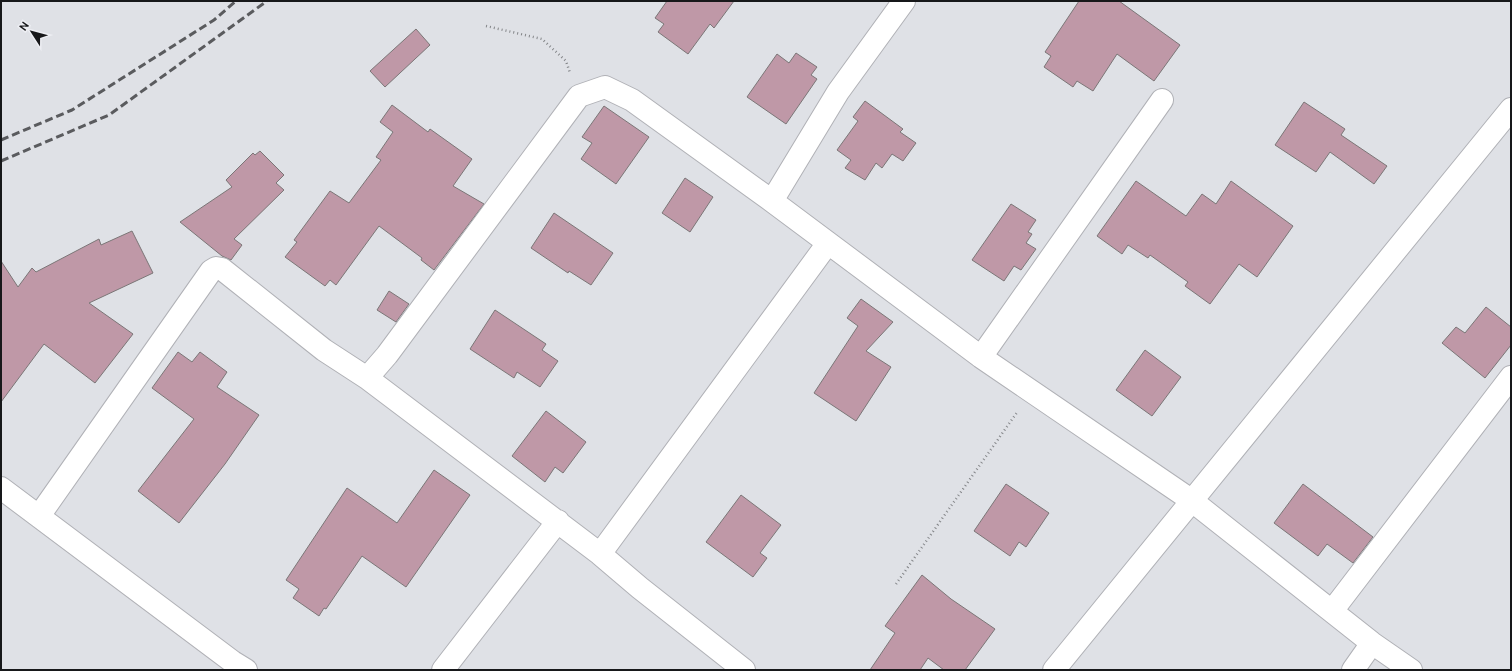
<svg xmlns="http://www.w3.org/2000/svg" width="1512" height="671" font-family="Ubuntu,sans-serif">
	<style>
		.building { fill: #bf98a7; stroke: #7b7677 }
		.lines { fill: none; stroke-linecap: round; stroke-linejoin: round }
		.street-casing { stroke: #b0b1b6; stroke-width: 24 }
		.path { stroke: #848689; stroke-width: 2.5; stroke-dasharray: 1 3; stroke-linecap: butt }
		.street { stroke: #fff; stroke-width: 22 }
		.rail { stroke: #5a5b5e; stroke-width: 3; stroke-dasharray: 8 4; stroke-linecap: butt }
	</style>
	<rect width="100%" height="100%" fill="#dfe1e6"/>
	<path class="building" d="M 667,1 L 734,1 L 714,28 L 710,24 L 688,54 L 658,32 L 664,24 L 655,18 Z
		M 1079,1 L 1119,1 L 1180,45 L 1154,81 L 1117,54 L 1093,91 L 1077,81 L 1073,87 L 1044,67 L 1051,56 L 1045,52 Z
		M 416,29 L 430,45 L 385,87 L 370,71 Z
		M 796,53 L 817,67 L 811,75 L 817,79 L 786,124 L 747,97 L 777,54 L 789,63 Z
		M 865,101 L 903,129 L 900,132 L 916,143 L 903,161 L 892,154 L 882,168 L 876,163 L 865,180 L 845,168 L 851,160 L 837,150 L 858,121 L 853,117 Z
		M 1304,102 L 1345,129 L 1341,135 L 1387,166 L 1374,184 L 1330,152 L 1316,172 L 1275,145 Z
		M 392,105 L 428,132 L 430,129 L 472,159 L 453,186 L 484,204 L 434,270 L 421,260 L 422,258 L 379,226 L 336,285 L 330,280 L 325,286 L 285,257 L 297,242 L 294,240 L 330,191 L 349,203 L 381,160 L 376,157 L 393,132 L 380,122 Z
		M 604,106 L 649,137 L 616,184 L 581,159 L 592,143 L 582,137 Z
		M 260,151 L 284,175 L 276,183 L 284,190 L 234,239 L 242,245 L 231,260 L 222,256 L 180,222 L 232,187 L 226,180 L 253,153 L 255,155 Z
		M 685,178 L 713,197 L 690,232 L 662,213 Z
		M 1136,181 L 1186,216 L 1202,194 L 1216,204 L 1231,181 L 1293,226 L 1257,277 L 1239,264 L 1210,304 L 1185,286 L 1188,282 L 1150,255 L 1148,258 L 1128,245 L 1122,254 L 1097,236 Z
		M 1011,204 L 1036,220 L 1028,232 L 1032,234 L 1026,243 L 1036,249 L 1021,270 L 1014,266 L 1004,281 L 972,260 Z
		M 554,213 L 613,253 L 591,285 L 569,271 L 568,273 L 531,248 Z
		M 132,231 L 153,273 L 89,303 L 133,334 L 95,383 L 44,344 L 1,402 L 1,261 L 18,287 L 32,268 L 36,272 L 99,239 L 101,245 Z
		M 389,291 L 409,304 L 396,322 L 377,310 Z
		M 861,299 L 893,322 L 866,351 L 891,367 L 856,421 L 814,393 L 858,326 L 847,318 Z
		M 1486,307 L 1511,327 L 1511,345 L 1485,378 L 1442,343 L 1456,327 L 1465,333 Z
		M 495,310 L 546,344 L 542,350 L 558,361 L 540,387 L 517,372 L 514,378 L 470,349 Z
		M 1145,350 L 1181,377 L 1152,416 L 1116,390 Z
		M 178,352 L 192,362 L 200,352 L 227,372 L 217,387 L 259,415 L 225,464 L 179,523 L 138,491 L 194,419 L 152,388 Z
		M 546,411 L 586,442 L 563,473 L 555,467 L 545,482 L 512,456 Z
		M 434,470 L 470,495 L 406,587 L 362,556 L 326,609 L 324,608 L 319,616 L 293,598 L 299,589 L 286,580 L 347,488 L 397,523 Z
		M 1006,484 L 1049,513 L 1026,547 L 1019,542 L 1010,556 L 974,531 Z
		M 1303,484 L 1373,537 L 1353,563 L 1327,544 L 1318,556 L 1274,523 Z
		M 741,495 L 781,525 L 760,553 L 767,558 L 753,577 L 706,542 Z
		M 922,575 L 951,599 L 995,629 L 965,670 L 944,670 L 928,658 L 920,670 L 870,670 L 895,633 L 885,626 Z"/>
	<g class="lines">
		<g class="street-casing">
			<path id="street" d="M 772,201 L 838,92 L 904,1
				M 981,357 L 1162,100
				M 367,378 L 387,355 L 579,96 L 605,87 L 632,100 L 772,201 L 981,357 L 1191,500 L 1372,643 L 1411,670
				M 1,488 L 233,662 L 246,670
				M 39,516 L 211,271 L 216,268 L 222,269 L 324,350 L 367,378 L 600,554 L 640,588 L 744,670
				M 600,554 L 828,243
				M 1332,611 L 1511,377
				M 443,670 L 558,521
				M 1054,670 L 1511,109
				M 1353,670 L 1372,643"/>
		</g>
		<path class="path" d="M 486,26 L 542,39 L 566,61 L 570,73
			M 896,584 L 1018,411"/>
		<use href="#street" class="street"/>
		<path class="rail" d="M 1,140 L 72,110 L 214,20 L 236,1
			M 1,161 L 109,115 L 267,1"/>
	</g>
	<rect width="1512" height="671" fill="none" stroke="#17181a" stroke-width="4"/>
	<g transform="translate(32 32) rotate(306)" stroke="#edeef3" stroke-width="3" paint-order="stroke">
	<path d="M0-3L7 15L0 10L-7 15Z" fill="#17181a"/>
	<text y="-6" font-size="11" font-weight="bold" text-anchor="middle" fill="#17181a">N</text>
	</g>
</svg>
